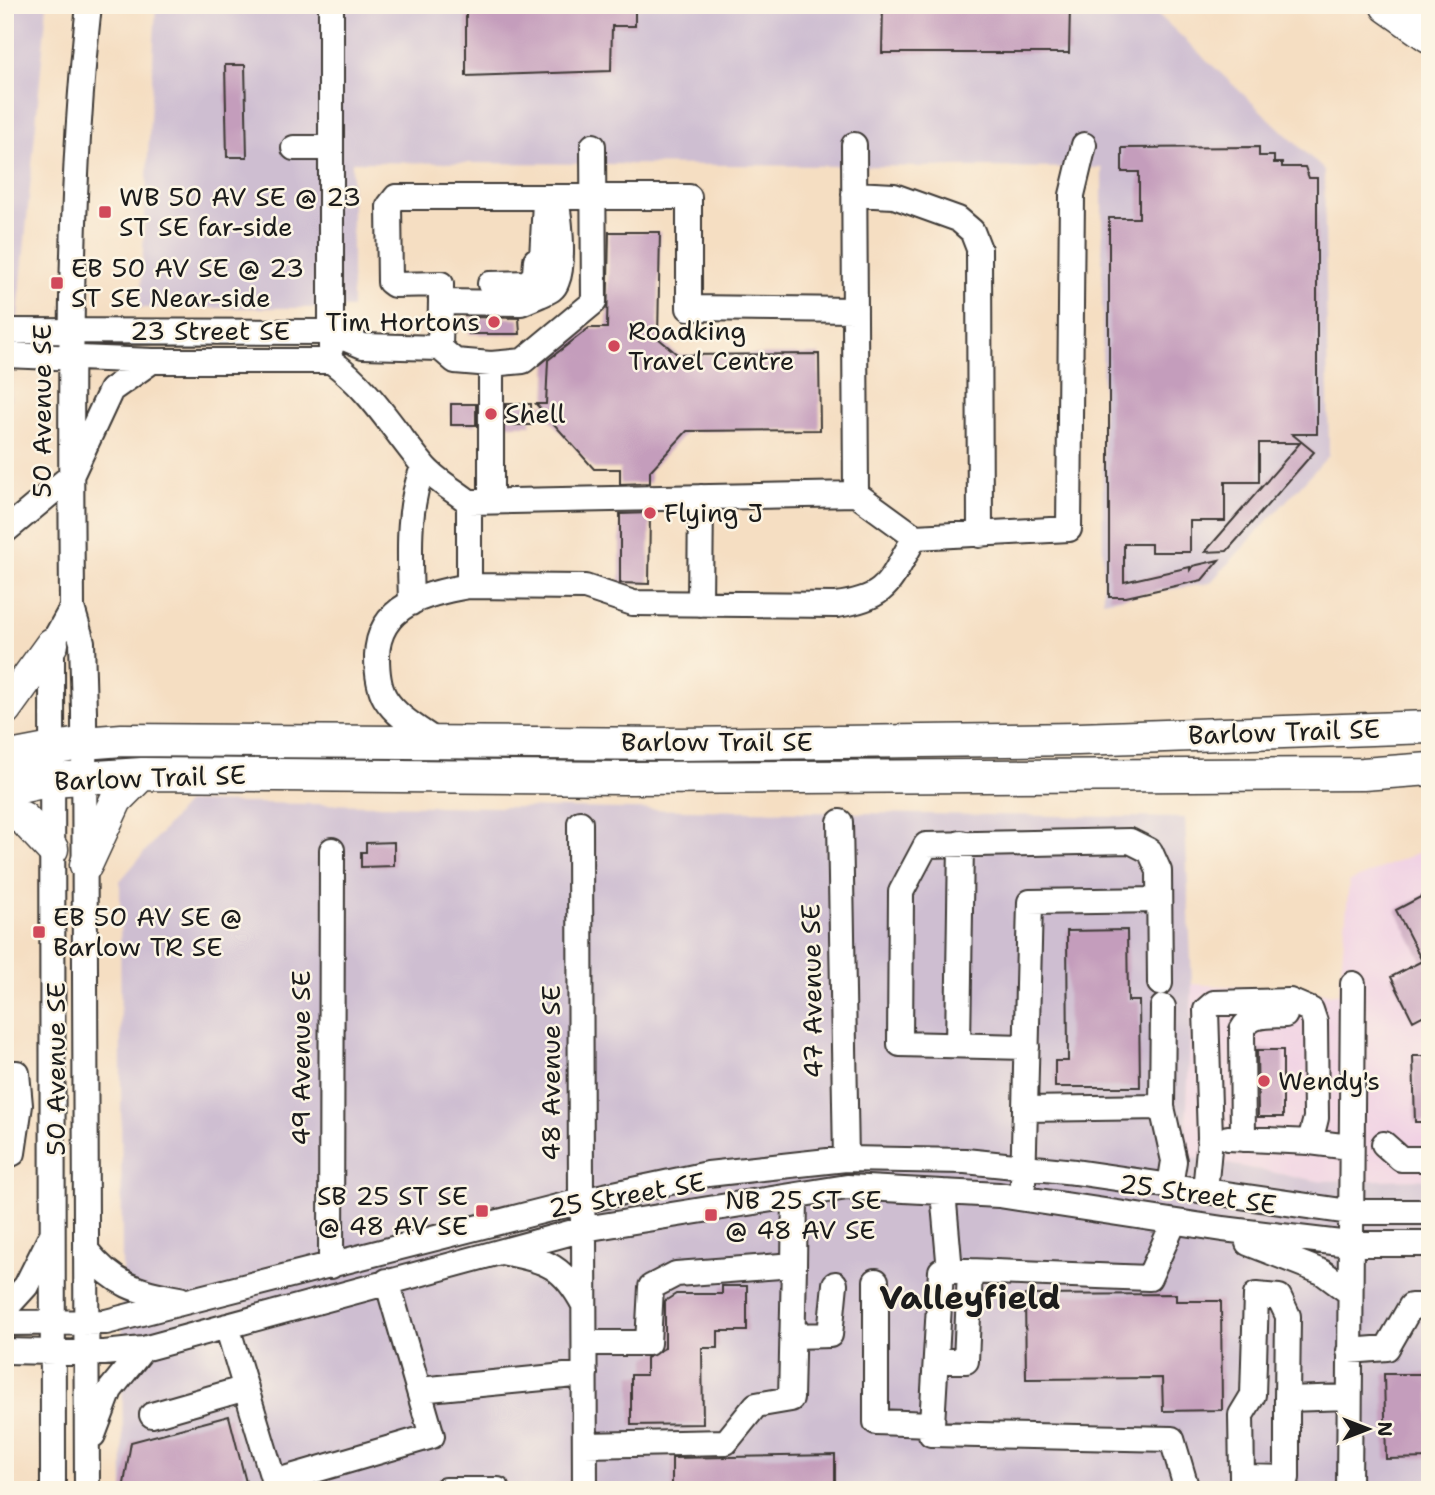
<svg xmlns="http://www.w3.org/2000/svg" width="1435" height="1495" font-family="'Shantell Sans',sans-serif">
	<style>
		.built { fill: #f0d0e4 }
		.industrial { fill: #cebed1 }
		.building { fill: #c49dbc }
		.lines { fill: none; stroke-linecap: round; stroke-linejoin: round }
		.minor-casing { stroke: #3d3935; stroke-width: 28 }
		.major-casing { stroke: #3d3935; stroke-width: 35 }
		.highway-casing { stroke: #3d3935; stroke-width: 40 }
		.minor { stroke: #fff; stroke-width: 24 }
		.major { stroke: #fff; stroke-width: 32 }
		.highway { stroke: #fff; stroke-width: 37 }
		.poi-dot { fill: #d1495b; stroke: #fcf5e5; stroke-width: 2.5 }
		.labels { text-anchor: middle; stroke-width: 5; stroke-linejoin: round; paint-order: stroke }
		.poi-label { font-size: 26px; fill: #1c1c1c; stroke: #fcf5e5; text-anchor: start }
		.street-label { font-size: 26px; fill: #1c1c1c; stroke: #fcf5e5 }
		.district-label { font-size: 33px; font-weight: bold; fill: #1c1c1c; stroke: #fcf5e5 }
	</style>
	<rect width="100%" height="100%" fill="#fcf5e5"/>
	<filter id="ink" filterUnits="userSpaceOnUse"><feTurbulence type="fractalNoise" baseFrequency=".0143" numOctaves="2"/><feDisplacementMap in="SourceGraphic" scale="14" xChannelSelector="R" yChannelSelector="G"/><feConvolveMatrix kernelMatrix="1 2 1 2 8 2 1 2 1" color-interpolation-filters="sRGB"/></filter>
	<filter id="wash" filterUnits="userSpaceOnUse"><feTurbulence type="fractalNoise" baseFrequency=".00686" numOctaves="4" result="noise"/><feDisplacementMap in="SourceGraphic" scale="28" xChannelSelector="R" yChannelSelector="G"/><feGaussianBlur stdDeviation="1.57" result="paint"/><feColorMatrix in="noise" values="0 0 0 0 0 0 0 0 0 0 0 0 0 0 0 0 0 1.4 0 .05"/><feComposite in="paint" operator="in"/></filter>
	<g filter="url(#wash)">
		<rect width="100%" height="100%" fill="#f5dec2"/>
		<path class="built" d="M 1417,853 L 1430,856 L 1430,1179 L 1318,1181 L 1185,1156 L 1192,984 L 1339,994 L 1349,882 Z"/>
		<path class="industrial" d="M 5,5 L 47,5 L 5,455 Z
			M 156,5 L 1148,5 L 1324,170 L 1329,455 L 1210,583 L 1103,601 L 1102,168 L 352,162 L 352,308 L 140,308 Z
			M 187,802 L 1185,818 L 1192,984 L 1185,1156 L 1318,1181 L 1430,1179 L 1430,1490 L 123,1490 L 120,881 Z"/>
		<g id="blocks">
			<path class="building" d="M 496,5 L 635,5 L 635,26 L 612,26 L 611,71 L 466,76 L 466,7 Z
				M 883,5 L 1070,5 L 1069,53 L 882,53 Z
				M 225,65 L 245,65 L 247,157 L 227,157 Z
				M 1259,147 L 1259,156 L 1274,156 L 1274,163 L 1282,163 L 1282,167 L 1305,167 L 1309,178 L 1317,178 L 1317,434 L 1292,434 L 1314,452 L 1227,551 L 1205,552 L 1300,443 L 1259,443 L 1259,482 L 1225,482 L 1225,521 L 1190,521 L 1190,552 L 1151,552 L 1151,544 L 1124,544 L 1124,582 L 1190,567 L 1190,570 L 1193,566 L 1219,560 L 1202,580 L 1126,597 L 1109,597 L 1109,218 L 1139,218 L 1139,172 L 1122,172 L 1122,148 Z
				M 609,232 L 660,232 L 658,338 L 678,355 L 819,354 L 820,430 L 687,431 L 650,471 L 650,483 L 620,484 L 620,469 L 594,469 L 536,404 L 546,404 L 548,360 L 589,328 L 607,328 Z
				M 469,317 L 519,318 L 520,334 L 469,334 Z
				M 451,404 L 476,404 L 476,425 L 451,425 Z
				M 506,404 L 531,404 L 531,425 L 506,425 Z
				M 650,513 L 649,584 L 620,583 L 620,514 Z
				M 394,842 L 394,866 L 361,867 L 361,852 L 366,852 L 366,843 Z
				M 1430,892 L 1430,1012 L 1413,1021 L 1391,977 L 1422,961 L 1396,910 Z
				M 1127,930 L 1128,1001 L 1139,1001 L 1140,1087 L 1055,1087 L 1055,1061 L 1068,1061 L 1067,931 Z
				M 1257,1050 L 1283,1050 L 1283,1117 L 1258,1117 Z
				M 1413,1056 L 1430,1056 L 1430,1122 L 1415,1122 Z
				M 722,1286 L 747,1286 L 747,1331 L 718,1331 L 718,1348 L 702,1348 L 703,1424 L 631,1425 L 631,1375 L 646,1375 L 646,1358 L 665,1348 L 665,1301 L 676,1294 L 722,1294 Z
				M 1176,1294 L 1176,1301 L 1221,1301 L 1222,1410 L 1163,1411 L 1162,1378 L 1026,1379 L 1025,1295 Z
				M 1384,1374 L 1430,1374 L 1430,1458 L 1386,1459 Z
				M 229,1416 L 248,1490 L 123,1490 L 131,1442 Z
				M 835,1455 L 835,1490 L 672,1490 L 672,1458 Z"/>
		</g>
	</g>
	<g filter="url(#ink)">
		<use href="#blocks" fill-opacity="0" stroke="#3d3935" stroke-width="2"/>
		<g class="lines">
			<g class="minor-casing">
				<path id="minor" d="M 854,145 L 856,494 L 915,537
					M 294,148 L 330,148
					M 854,194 L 894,196 L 958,219 L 972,231 L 979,249 L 980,535
					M 554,197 C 561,212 564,265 557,281 C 554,290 549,291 540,295 L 545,202 Z
					M 490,284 L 529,283 L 535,273 L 536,260
					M 441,302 L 441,284 L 394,285 L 390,282 L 389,206 L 396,197 L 689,197 L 689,308 L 855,310
					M 5,331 L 330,332 L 363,346 L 440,348 L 455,361 L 491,364 L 523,361 L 594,302 L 593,146
					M 331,348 L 331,5
					M 440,348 L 441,302 L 521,303 L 540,295
					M 5,355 L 153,361 L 331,361
					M 331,361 C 370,389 392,428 422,464 C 433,479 454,490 469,502 L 856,494
					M 491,364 L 491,501
					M 469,502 L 469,586 L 585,587 L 633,603 L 836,605 C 890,598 889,581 915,537 L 1069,529 L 1072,195 L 1084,145
					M 5,531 L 71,476 L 111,390 L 152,361
					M 411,603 C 410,556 406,511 423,467
					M 700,604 L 701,497
					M 434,740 C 417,728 396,716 385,698 C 378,686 377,669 377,656 C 378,605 427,593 469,586
					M 840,822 L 846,1159
					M 580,823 L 581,1201 L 584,1229 L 585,1490
					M 958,1045 L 961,843
					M 1027,1047 L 900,1044 L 901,892 L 926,845 L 1130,841 L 1150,851 L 1159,871 L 1160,983
					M 5,1073 L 17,1073 L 20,1105 L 13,1153 L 5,1157
					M 1162,1107 L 1174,1161 L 1170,1186
					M 1025,1109 L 1030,902 L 1159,900
					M 1228,1138 L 1310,1142 L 1350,1147
					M 1243,1139 L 1242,1030 C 1251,1013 1268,1016 1285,1015
					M 1384,1144 L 1401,1159 L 1430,1159
					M 1023,1184 L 1025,1109 L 1162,1107 L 1163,1007
					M 1205,1191 L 1210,1138 L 1206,1010 L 1214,1003 L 1290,1001 L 1311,1010 L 1315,1022 L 1316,1118 L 1310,1142
					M 943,1192 L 950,1271
					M 1248,1243 L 1322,1272 L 1349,1292
					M 86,1250 C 114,1285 137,1292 180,1299
					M 506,1253 C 547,1260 564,1267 584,1305
					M 331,1266 L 332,850
					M 970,1271 L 1149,1278 L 1174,1222
					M 876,1281 L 876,1422 L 932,1424
					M 5,1309 L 26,1286 L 51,1236
					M 5,1323 L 106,1322 L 581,1201 L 708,1174 L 846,1159 L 965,1161 L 1075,1172 L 1349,1212 L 1430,1212
					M 227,1326 L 274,1482 L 432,1436 L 387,1281
					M 792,1336 L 830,1335 L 835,1284
					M 585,1343 L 648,1343 L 651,1287 L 676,1274 L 794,1265 L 795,1196
					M 5,1351 L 104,1353 L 143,1349 L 584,1229 L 847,1187 L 999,1195 L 1223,1229 L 1349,1244 L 1430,1244
					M 1349,1351 L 1387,1348 L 1411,1306 L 1430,1306
					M 936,1361 L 966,1361 L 970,1271 L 941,1271 L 932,1424 L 931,1434 L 1172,1439 L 1187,1490
					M 419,1390 L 585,1374
					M 1287,1399 L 1287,1478 L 1242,1477 L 1241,1415 L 1253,1395 L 1256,1295 L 1279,1297 L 1288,1316 L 1287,1399 L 1349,1397
					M 152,1415 L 246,1388
					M 93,1435 L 110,1390 L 143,1349
					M 585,1445 L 726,1442 L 756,1405 L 791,1399 L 794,1265
					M 53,1490 L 52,644 L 72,608
					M 87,1490 L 84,712 L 82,642 L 72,608 C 71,407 67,205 89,5
					M 445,1490 L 498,1490
					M 1349,1490 L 1353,984"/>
			</g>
			<g class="major-casing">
				<path id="major" d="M 5,709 L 52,644
					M 5,758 L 84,743 L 122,740 L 682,744 L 1078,739 L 1430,727
					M 5,790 L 52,780 L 142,774 L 627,778 L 1363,774 L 1430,769
					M 5,812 L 23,818 L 52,849
					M 86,865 L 116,800 L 142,774"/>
			</g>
			<g class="highway-casing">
				<path id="highway" d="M 1389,5 L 1430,34"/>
			</g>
			<use href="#minor" class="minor"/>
			<use href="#major" class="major"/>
			<use href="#highway" class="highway"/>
		</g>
	</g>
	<g class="poi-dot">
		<rect x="98" y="205" width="14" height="14" rx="3.5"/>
		<rect x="50" y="276" width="14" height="14" rx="3.5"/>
		<circle cx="494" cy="322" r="7"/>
		<circle cx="614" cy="346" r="7"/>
		<circle cx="491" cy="414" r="7"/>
		<circle cx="650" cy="513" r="7"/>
		<rect x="32" y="925" width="14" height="14" rx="3.5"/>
		<circle cx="1264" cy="1081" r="7"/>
		<rect x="475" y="1204" width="14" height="14" rx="3.5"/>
		<rect x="704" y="1208" width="14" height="14" rx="3.5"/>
	</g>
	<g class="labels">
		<g class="poi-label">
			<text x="119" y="206">WB 50 AV SE @ 23<tspan x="119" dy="30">ST SE far-side</tspan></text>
			<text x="71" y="277">EB 50 AV SE @ 23<tspan x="71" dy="30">ST SE Near-side</tspan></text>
			<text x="480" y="331" text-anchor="end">Tim Hortons</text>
			<text x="628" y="340">Roadking<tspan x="628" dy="30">Travel Centre</tspan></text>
			<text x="505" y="423">Shell</text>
			<text x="664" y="522">Flying J</text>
			<text x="53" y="926">EB 50 AV SE @<tspan x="53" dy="30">Barlow TR SE</tspan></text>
			<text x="1278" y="1090">Wendy's</text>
			<text x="468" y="1205" text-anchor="end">SB 25 ST SE<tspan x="468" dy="30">@ 48 AV SE</tspan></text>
			<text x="725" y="1209">NB 25 ST SE<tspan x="725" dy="30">@ 48 AV SE</tspan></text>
		</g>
		<g class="street-label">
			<text x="210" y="340">23 Street SE</text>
			<text transform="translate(42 411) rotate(-90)" y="9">50 Avenue SE</text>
			<text transform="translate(1284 732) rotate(-2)" y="9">Barlow Trail SE</text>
			<text x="717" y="751">Barlow Trail SE</text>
			<text transform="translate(150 778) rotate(-2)" y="9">Barlow Trail SE</text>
			<text transform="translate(812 991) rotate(-91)" y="9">47 Avenue SE</text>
			<text transform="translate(301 1058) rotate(-90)" y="9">49 Avenue SE</text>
			<text transform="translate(56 1069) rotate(-90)" y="9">50 Avenue SE</text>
			<text transform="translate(551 1073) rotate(-90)" y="9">48 Avenue SE</text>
			<text transform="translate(1198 1194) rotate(8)" y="9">25 Street SE</text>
			<text transform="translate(627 1195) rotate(-10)" y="9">25 Street SE</text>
		</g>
		<g class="district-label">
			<text x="970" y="1309">Valleyfield</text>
		</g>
	</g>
	<rect width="1435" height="1495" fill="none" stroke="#fcf5e5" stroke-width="28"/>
	<g transform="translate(1368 1429) rotate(90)" stroke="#fcf5e5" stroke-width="5" paint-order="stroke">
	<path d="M0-5L12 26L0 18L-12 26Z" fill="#1c1c1c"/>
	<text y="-10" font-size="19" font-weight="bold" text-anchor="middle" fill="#1c1c1c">N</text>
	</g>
</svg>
